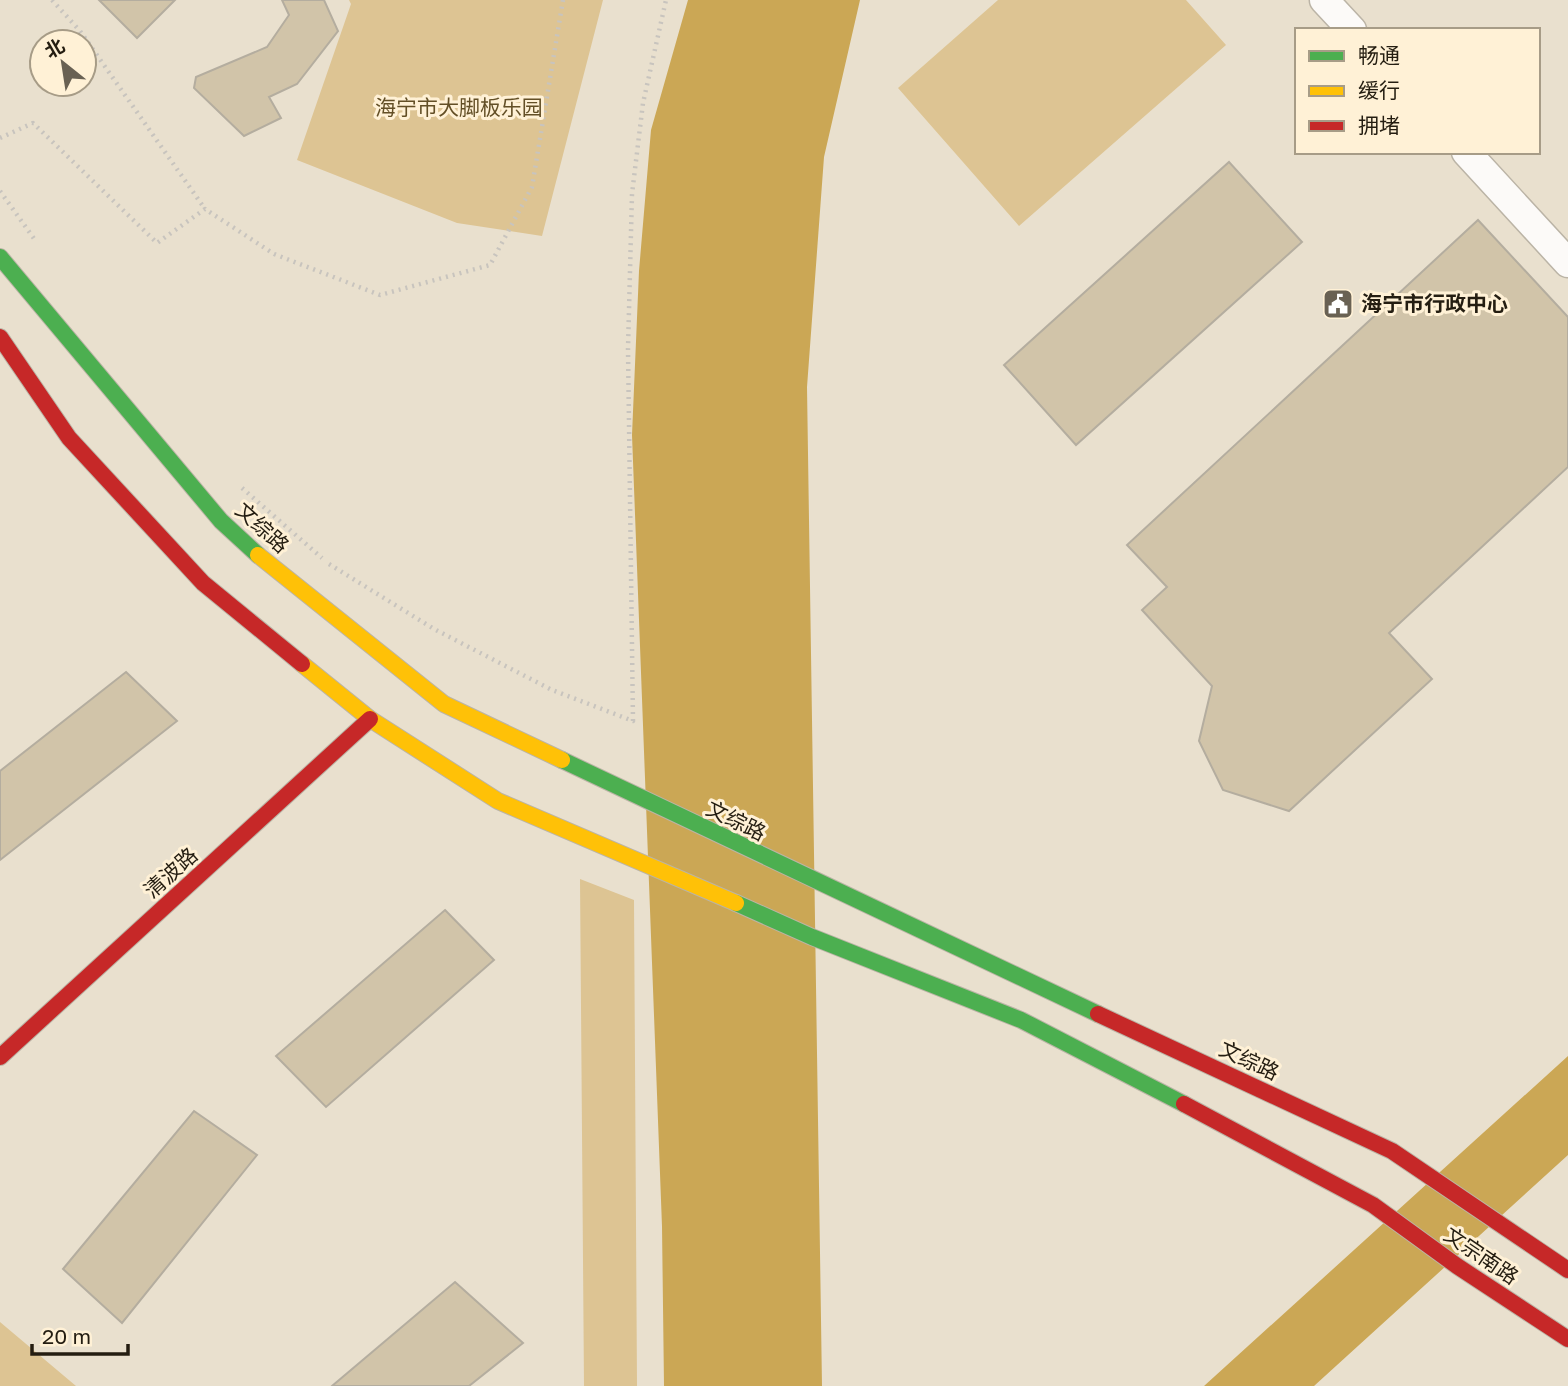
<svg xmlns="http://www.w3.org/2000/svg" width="1568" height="1386" font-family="'Golos Text','Noto Sans SC',sans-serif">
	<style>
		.green { fill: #ddc493 }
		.water { fill: #cba755 }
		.building { fill: #d1c4a9; stroke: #b4ad9f; stroke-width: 2 }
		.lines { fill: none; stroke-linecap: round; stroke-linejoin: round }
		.street-casing { stroke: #bbb4a6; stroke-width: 31 }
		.fast-casing { stroke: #bbb4a6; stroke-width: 18 }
		.slow-casing { stroke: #bbb4a6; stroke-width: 18 }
		.jam-casing { stroke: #bbb4a6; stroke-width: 18 }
		.path { stroke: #c8c4be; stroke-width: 4.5; stroke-dasharray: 2 5; stroke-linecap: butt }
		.street { stroke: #fcfaf8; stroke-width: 28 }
		.fast { stroke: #4caf50; stroke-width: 16 }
		.slow { stroke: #ffc107; stroke-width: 16 }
		.jam { stroke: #c62828; stroke-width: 16 }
		.labels { text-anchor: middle; stroke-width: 6; stroke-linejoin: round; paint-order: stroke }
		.park-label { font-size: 21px; fill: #634f26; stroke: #fff1d6 }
		.poi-label { font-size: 21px; font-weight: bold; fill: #241d11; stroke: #fff1d6; text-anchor: start }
		.street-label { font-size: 21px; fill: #241d11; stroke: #fff1d6 }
	</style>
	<rect width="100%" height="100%" fill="#e9e0ce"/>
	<path class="green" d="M 349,0 L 603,0 L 542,236 L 457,223 L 297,160 L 351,4 Z
		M 998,0 L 1186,0 L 1226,45 L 1019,226 L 898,88 Z
		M 580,879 L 634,900 L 637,1386 L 584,1386 Z
		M 0,1322 L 76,1386 L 0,1386 Z"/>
	<path class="water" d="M 688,0 L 860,0 L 824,157 L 807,387 L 822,1386 L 664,1386 L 662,1226 L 632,435 L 639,271 L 651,130 Z
		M 1568,1056 L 1568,1155 L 1314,1386 L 1204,1386 Z"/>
	<path class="building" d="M 99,0 L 175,0 L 137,38 Z
		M 282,0 L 324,0 L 338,31 L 297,84 L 269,97 L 281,118 L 244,136 L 194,88 L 196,77 L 267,47 L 289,15 Z
		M 1229,162 L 1302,242 L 1076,445 L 1004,365 Z
		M 1478,220 L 1568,317 L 1568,467 L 1389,633 L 1432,679 L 1289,811 L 1223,790 L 1199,741 L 1212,686 L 1142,610 L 1167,587 L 1127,545 Z
		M 126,672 L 177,721 L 0,860 L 0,771 Z
		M 445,910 L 494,960 L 326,1107 L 276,1056 Z
		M 194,1111 L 257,1155 L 122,1323 L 63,1269 Z
		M 455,1282 L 523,1343 L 469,1386 L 332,1386 Z"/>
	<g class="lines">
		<g class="street-casing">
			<path id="street" d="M 1324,0 L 1352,30
				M 1466,152 L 1568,263"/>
		</g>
		<g class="fast-casing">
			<path id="fast" d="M 0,257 L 221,521 L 258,555
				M 562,760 L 1098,1014
				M 736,903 L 812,937 L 1021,1020 L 1184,1104"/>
		</g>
		<g class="slow-casing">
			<path id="slow" d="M 258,555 L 444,704 L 562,760
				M 302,664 L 370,719 L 498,801 L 736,903"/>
		</g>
		<g class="jam-casing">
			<path id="jam" d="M 0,337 L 69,438 L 203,583 L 302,664
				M 1098,1014 L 1392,1151 L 1568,1270
				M 0,1057 L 370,719
				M 1184,1104 L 1373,1205 L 1457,1266 L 1568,1339"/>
		</g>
		<path class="path" d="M 52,0 L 80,31 L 205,209
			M 0,138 L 33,123 L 157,243 L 205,209 L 274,254 L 380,295 L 490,265 L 532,187 L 563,0
			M 0,191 L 35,240
			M 242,488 L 322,558
			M 329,564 L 434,629 L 552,690 L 633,721 L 628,349 L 632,194 L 643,103 L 666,0"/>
		<use href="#street" class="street"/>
		<use href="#fast" class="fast"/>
		<use href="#slow" class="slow"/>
		<use href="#jam" class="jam"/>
	</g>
	<defs>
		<g id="civic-square" transform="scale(1.575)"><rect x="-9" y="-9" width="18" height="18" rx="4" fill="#696153" stroke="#fff1d6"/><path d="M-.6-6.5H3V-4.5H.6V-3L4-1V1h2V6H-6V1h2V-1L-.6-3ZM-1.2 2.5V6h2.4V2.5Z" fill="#fff"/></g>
	</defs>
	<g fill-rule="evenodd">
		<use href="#civic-square" x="1338" y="304"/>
	</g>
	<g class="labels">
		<g class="park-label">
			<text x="459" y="115">海宁市大脚板乐园</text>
		</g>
		<g class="poi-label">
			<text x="1361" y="311">海宁市行政中心</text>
		</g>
		<g class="street-label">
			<text transform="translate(262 528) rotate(42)" y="7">文综路</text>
			<text transform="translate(736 821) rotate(26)" y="7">文综路</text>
			<text transform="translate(171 873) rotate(-42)" y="7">清波路</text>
			<text transform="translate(1249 1061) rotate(25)" y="7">文综路</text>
			<text transform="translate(1481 1256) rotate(34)" y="7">文宗南路</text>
		</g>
	</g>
	<rect x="1295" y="28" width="245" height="126" fill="#fff1d6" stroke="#a79c87" stroke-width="2"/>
	<rect x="1309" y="51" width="35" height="10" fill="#4caf50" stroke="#a79c87" stroke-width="2"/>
	<text x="1358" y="63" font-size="21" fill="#241d11">畅通</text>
	<rect x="1309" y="86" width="35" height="10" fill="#ffc107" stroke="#a79c87" stroke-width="2"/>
	<text x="1358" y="98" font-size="21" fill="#241d11">缓行</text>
	<rect x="1309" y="121" width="35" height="10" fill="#c62828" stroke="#a79c87" stroke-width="2"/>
	<text x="1358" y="133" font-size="21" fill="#241d11">拥堵</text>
	<g transform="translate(63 63) rotate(330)"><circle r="33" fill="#fff1d6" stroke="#a79c87" stroke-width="2"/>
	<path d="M0-5L12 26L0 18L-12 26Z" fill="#696153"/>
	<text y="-10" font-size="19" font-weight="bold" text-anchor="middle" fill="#241d11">北</text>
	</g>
	<path d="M32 1344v10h96v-10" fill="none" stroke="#241d11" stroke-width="3.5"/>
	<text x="42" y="1344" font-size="21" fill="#241d11" stroke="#fff1d6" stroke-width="5" paint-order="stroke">20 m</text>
</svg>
